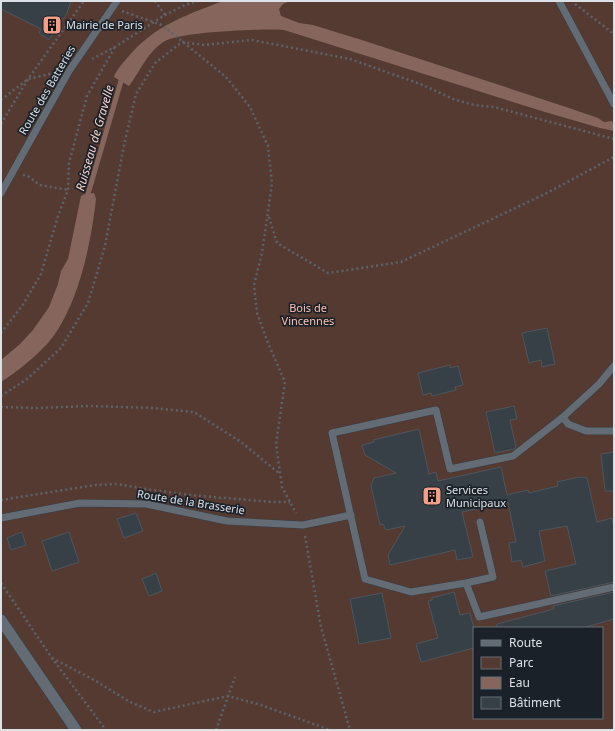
<svg xmlns="http://www.w3.org/2000/svg" width="615" height="731" font-family="'Noto Sans',sans-serif">
	<style>
		.green { fill: #553a31; fill-rule: evenodd }
		.water { fill: #86665c }
		.lines { fill: none; stroke-linecap: round; stroke-linejoin: round }
		.stream { stroke: #86665c; stroke-width: 5 }
		.building { fill: #373f47; stroke: #4d565e }
		.service-casing { stroke: #383e44; stroke-width: 8 }
		.secondary-casing { stroke: #383e44; stroke-width: 12 }
		.path { stroke: #5c636a; stroke-width: 2.5; stroke-dasharray: 2 3; stroke-linecap: butt }
		.service { stroke: #636c75; stroke-width: 7 }
		.secondary { stroke: #636c75; stroke-width: 11 }
		.labels { text-anchor: middle; stroke-width: 3.5; stroke-linejoin: round; paint-order: stroke }
		.poi-label { font-size: 11px; fill: #dbe1e6; stroke: #1a2129; text-anchor: start }
		.street-label { font-size: 11px; fill: #dbe1e6; stroke: #1a2129 }
		.park-label { font-size: 11px; fill: #fec2af; stroke: #1a2129 }
		.water-label { font-size: 12px; font-style: italic; fill: #f8d3c8; stroke: #1a2129 }
	</style>
	<rect width="100%" height="100%" fill="#1a2129"/>
	<path class="green" d="M 1,1 L 614,1 L 614,730 L 1,730 ZM 474,628 L 602,628 L 602,718 L 474,718 Z"/>
	<path class="water" d="M 223,1 L 290,1 L 283,4 L 279,9 L 281,16 L 299,23 L 313,25 L 365,41 L 569,108 L 598,118 L 604,122 L 612,121 L 614,126 L 614,131 L 600,128 L 545,112 L 284,30 C 264,28 179,32 165,41 C 148,51 141,70 129,86 L 114,77 C 116,70 123,63 128,57 C 154,26 186,15 223,1 Z
		M 94,193 L 96,199 C 91,244 78,308 48,343 C 34,358 18,371 1,382 L 1,360 L 20,344 L 33,330 L 49,307 L 58,284 L 61,271 L 68,259 L 81,196 L 85,194 Z"/>
	<g class="lines">
		<path class="stream" d="M 88,199 L 88,194 L 121,81 L 124,76"/>
	</g>
	<path class="building" d="M 1,1 L 71,1 L 67,13 L 49,40 L 39,33 L 41,29 L 1,9 Z
		M 547,328 L 555,364 L 542,367 L 541,360 L 529,363 L 522,333 Z
		M 450,365 L 450,368 L 458,366 L 463,385 L 455,387 L 456,390 L 432,396 L 431,393 L 423,395 L 418,373 Z
		M 514,406 L 517,419 L 510,420 L 516,447 L 514,449 L 495,453 L 486,412 Z
		M 419,429 L 429,474 L 436,472 L 438,481 L 501,467 L 507,495 L 528,490 L 529,493 L 558,486 L 557,482 L 579,477 L 587,478 L 597,522 L 612,518 L 614,529 L 614,582 L 551,596 L 545,571 L 576,564 L 567,526 L 539,531 L 545,561 L 523,567 L 521,560 L 512,562 L 509,543 L 516,542 L 508,502 L 462,512 L 473,557 L 457,560 L 455,550 L 390,565 L 388,555 L 405,526 L 386,530 L 383,524 L 380,525 L 371,486 L 374,478 L 396,473 L 365,455 L 362,445 L 374,442 L 373,440 Z
		M 614,452 L 614,491 L 605,491 L 601,454 Z
		M 136,513 L 143,531 L 124,538 L 117,519 Z
		M 22,532 L 26,545 L 11,550 L 7,538 Z
		M 69,532 L 79,562 L 52,571 L 42,541 Z
		M 156,573 L 162,591 L 149,596 L 142,579 Z
		M 454,592 L 460,615 L 470,613 L 474,628 L 474,648 L 421,662 L 416,644 L 438,638 L 428,601 L 432,600 L 432,598 Z
		M 614,592 L 614,619 L 582,628 L 497,628 L 497,624 L 554,609 L 553,606 Z
		M 382,593 L 391,638 L 359,644 L 350,599 Z"/>
	<g class="lines">
		<g class="service-casing">
			<path id="service" d="M 559,1 L 614,104
				M 1,193 L 69,71 L 117,1
				M 563,417 L 568,424 L 586,431 L 614,431
				M 1,518 L 80,503 L 146,504 L 227,521 L 303,525 L 351,515
				M 480,522 L 493,577 L 466,583 L 411,592 L 365,579 L 332,433 L 436,410 L 450,469 L 513,456 L 563,417 L 599,384 L 614,366
				M 466,583 L 479,617 L 614,587"/>
		</g>
		<g class="secondary-casing">
			<path id="secondary" d="M 1,620 L 76,730"/>
		</g>
		<path class="path" d="M 155,1 L 165,15
			M 575,4 L 614,34
			M 122,11 L 162,25 L 226,77 L 250,107 L 268,146 L 272,184 L 262,253 L 254,285 L 257,313 L 268,343 L 285,382 L 276,444 L 282,487 L 296,513
			M 92,59 L 115,47 L 165,15 L 185,5 L 198,1
			M 1,100 L 28,79 L 54,73
			M 1,124 L 28,79 L 84,1
			M 23,175 L 28,176 L 40,185 L 68,190
			M 269,217 L 277,243 L 328,273 L 401,262 L 545,194 L 614,157
			M 1,333 L 22,306 L 41,274 L 58,216 L 68,190 L 69,163 L 87,96 L 115,47
			M 1,396 L 27,379 L 61,348 L 88,303 L 105,246 L 124,145 L 136,94 L 155,63 L 182,42 L 204,45 L 252,40 L 350,59 L 423,85 L 453,99 L 474,105 L 494,107 L 614,139
			M 1,407 L 35,408 L 91,406 L 153,408 L 194,412 L 241,442 L 280,474
			M 1,500 L 95,485 L 117,484 L 152,490 L 190,495 L 272,502 L 290,502
			M 305,536 L 321,627 L 350,730
			M 1,583 L 52,658 L 106,730
			M 52,658 L 94,680 L 130,702 L 154,712 L 228,696 L 261,705 L 330,730
			M 216,730 L 235,677"/>
		<use href="#service" class="service"/>
		<use href="#secondary" class="secondary"/>
	</g>
	<defs>
		<g id="building-square" transform="scale(1)"><rect x="-9" y="-9" width="18" height="18" rx="4" fill="#f39f85" stroke="#1a2129"/><path d="M-4-6H4V6H1V3H-1V6H-4ZM-2.5-4.3h1.7v1.8h-1.7ZM.8-4.3h1.7v1.8H.8ZM-2.5-1h1.7V.8h-1.7ZM.8-1h1.7V.8H.8Z" fill="#111"/></g>
	</defs>
	<g fill-rule="evenodd">
		<use href="#building-square" x="52" y="25"/>
		<use href="#building-square" x="432" y="496"/>
	</g>
	<g class="labels">
		<g class="poi-label">
			<text x="66" y="29">Mairie de Paris</text>
			<text x="446" y="494">Services<tspan x="446" dy="13">Municipaux</tspan></text>
		</g>
		<g class="street-label">
			<text transform="translate(47 90) rotate(-60)" y="4">Route des Batteries</text>
			<text transform="translate(191 502) rotate(9)" y="4">Route de la Brasserie</text>
		</g>
		<g class="park-label">
			<text x="308" y="312">Bois de<tspan x="308" dy="13">Vincennes</tspan></text>
		</g>
		<g class="water-label">
			<text transform="translate(95 138) rotate(-74)" y="4">Ruisseau de Gravelle</text>
		</g>
	</g>
	<rect width="615" height="731" fill="none" stroke="#dbe1e6" stroke-width="4"/>
	<rect x="473" y="627" width="130" height="92" fill="#1a2129" stroke="#676e75"/>
	<rect x="481" y="640" width="20" height="6" fill="#636c75" stroke="#676e75"/>
	<text x="509" y="647" font-size="12" fill="#dbe1e6">Route</text>
	<rect x="481" y="657" width="20" height="12" fill="#553a31" stroke="#676e75"/>
	<text x="509" y="667" font-size="12" fill="#dbe1e6">Parc</text>
	<rect x="481" y="677" width="20" height="12" fill="#86665c" stroke="#676e75"/>
	<text x="509" y="687" font-size="12" fill="#dbe1e6">Eau</text>
	<rect x="481" y="697" width="20" height="12" fill="#373f47" stroke="#676e75"/>
	<text x="509" y="707" font-size="12" fill="#dbe1e6">Bâtiment</text>
</svg>
